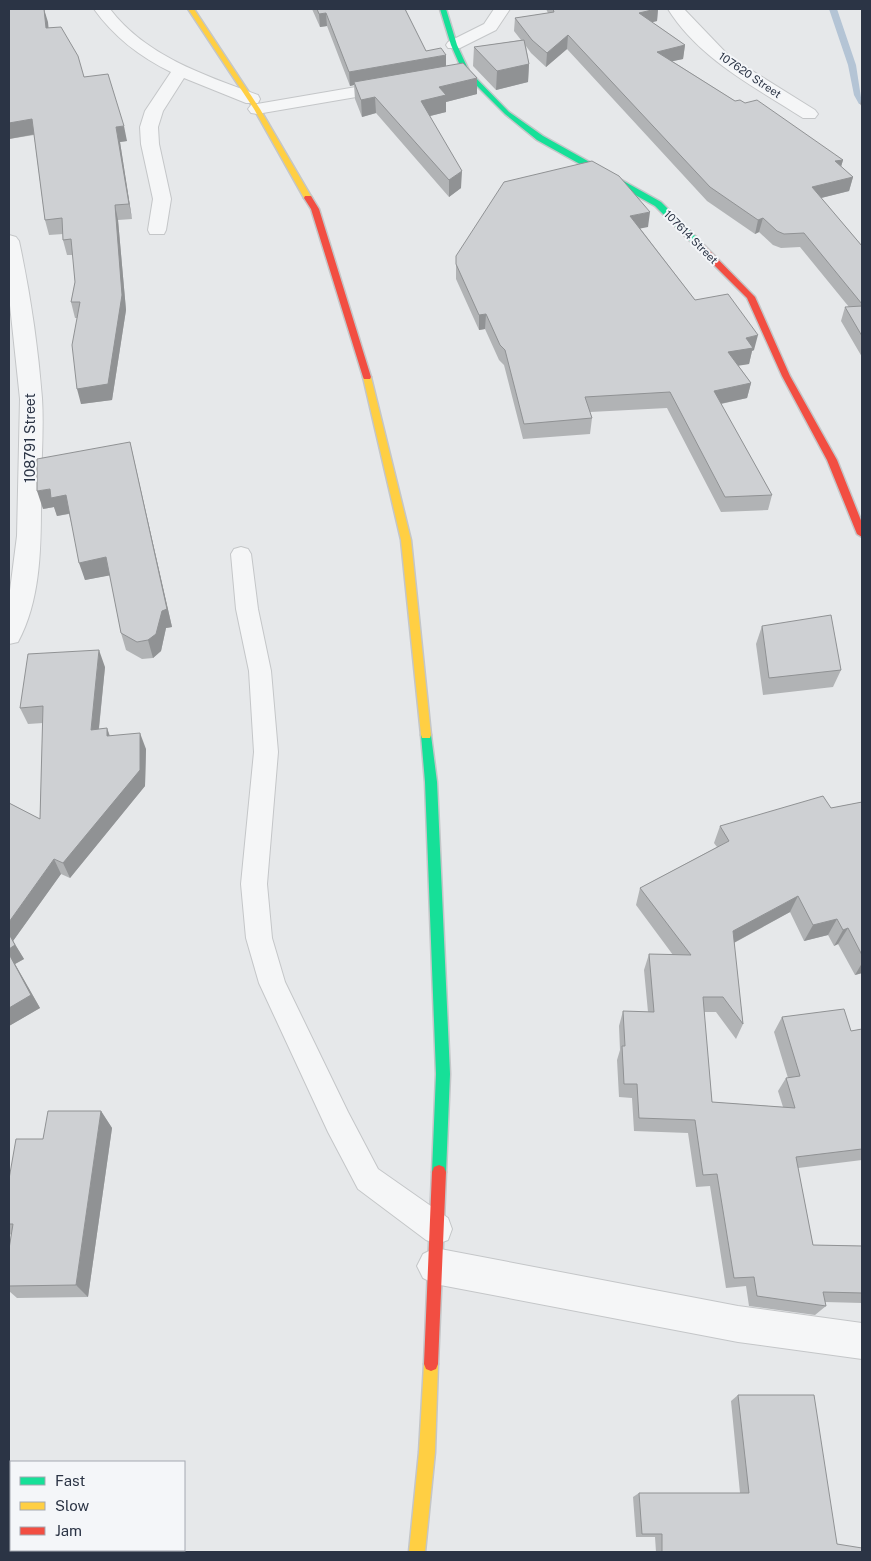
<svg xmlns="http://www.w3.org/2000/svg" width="871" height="1561" font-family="'Public Sans',sans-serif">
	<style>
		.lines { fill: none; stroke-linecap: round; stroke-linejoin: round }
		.stream { fill: #b4c4d5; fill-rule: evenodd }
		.lane-casing { stroke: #c4c6c8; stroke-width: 2 }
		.street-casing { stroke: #c4c6c8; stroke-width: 2 }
		.fast-casing { stroke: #c4c6c8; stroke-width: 3 }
		.slow-casing { stroke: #c4c6c8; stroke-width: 3 }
		.jam-casing { stroke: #c4c6c8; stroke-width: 3 }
		.lane { fill: #f5f6f7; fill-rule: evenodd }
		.street { fill: #f5f6f7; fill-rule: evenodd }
		.fast { fill: #16e098; fill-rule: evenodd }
		.slow { fill: #ffcf43; fill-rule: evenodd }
		.jam { fill: #f24e42; fill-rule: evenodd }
		.wall { fill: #b1b3b5 }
		.shaded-wall { fill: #909294 }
		.building { fill: #ced0d3; stroke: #909294 }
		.labels { text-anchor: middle; stroke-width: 4; stroke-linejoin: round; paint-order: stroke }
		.far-street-label { font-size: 11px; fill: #2b3445; stroke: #f4f6f9 }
		.street-label { font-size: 14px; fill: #2b3445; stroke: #f4f6f9 }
	</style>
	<rect width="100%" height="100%" fill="#e6e8ea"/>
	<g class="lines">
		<path class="stream" d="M 829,9 L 837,9 L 856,65 L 862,104 L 859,104 L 854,95 L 848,65 Z"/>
		<g class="lane-casing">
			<path id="lane" d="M 241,547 L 248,549 L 251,554 L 258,609 L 271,671 L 278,752 L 267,884 L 272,938 L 285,982 L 348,1112 L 378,1169 L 448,1218 L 452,1229 L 448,1240 L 437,1244 L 426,1240 L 358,1189 L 328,1132 L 259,983 L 246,938 L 241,884 L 254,752 L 249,671 L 236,609 L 231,554 L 234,549 Z"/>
		</g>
		<g class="street-casing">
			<path id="street" d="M 94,9 L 110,9 C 146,56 204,75 258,95 L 260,99 L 258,103 L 246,103 L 184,78 L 163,111 L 158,127 L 159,144 L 171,199 L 166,230 L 164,234 L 150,234 L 148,230 L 153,199 L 141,144 L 140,127 L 145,111 L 171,72 C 140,57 114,37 94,9 Z
				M 494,9 L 510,9 L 496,30 L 460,48 L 448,48 L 446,45 L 448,42 L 484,24 Z
				M 668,9 L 684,9 L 730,57 L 815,110 L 818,114 L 815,118 L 803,118 C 755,87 699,59 668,9 Z
				M 391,81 L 397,82 L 399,86 L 397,90 L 257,114 L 251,113 L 248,109 L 251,105 L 257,104 Z
				M 9,235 L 16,237 L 19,241 C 30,292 38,346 42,398 C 44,430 41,462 41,493 C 41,541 42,598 18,642 L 9,644 L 9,598 L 17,536 L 20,399 L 9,296 Z
				M 435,1248 L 738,1306 L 862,1323 L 862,1359 L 738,1342 L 435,1284 L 423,1278 L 417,1266 L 423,1254 Z"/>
		</g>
		<g class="fast-casing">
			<path id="fast" d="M 440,9 L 446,9 L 457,45 L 469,71 L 509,112 L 543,136 L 661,202 L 698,239 L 698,243 L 692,243 L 655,206 L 537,140 L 505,114 L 463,72 L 451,45 Z
				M 426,731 L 430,732 L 431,735 L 437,782 L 450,1074 L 446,1172 L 444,1177 L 439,1179 L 434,1177 L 432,1172 L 436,1074 L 425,782 L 421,735 L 422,732 Z"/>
		</g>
		<g class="slow-casing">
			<path id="slow" d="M 188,9 L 194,9 L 260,109 L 312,198 L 311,200 L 304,198 L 254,109 Z
				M 367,374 L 371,377 L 411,540 L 431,735 L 430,738 L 422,738 L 421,735 L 401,540 L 363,377 Z
				M 431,1357 L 436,1359 L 438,1364 L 435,1452 L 425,1552 L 409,1552 L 419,1452 L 424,1364 L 426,1359 Z"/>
		</g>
		<g class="jam-casing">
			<path id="jam" d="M 305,196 L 311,196 L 319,209 L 371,377 L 370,379 L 364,379 L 363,377 L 311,209 L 304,198 Z
				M 692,239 L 698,239 L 755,297 L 790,376 L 837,460 L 862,523 L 862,537 L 857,534 L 827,460 L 782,376 L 747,298 L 692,243 Z
				M 439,1165 L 444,1167 L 446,1172 L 438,1364 L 436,1369 L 431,1371 L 426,1369 L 424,1364 L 432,1172 L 434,1167 Z"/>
		</g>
		<use href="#lane" class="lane"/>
		<use href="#street" class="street"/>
		<use href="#fast" class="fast"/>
		<use href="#slow" class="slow"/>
		<use href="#jam" class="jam"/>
	</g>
	<path class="wall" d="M 9,9 L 44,9 L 48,28 L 84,77 L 127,141 L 120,142 L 132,219 L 118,220 L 126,310 L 112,400 L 81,404 L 78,318 L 75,318 L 71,302 L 75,282 L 73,255 L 67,255 L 63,240 L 63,234 L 49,235 L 45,220 L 34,135 L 9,139 Z
		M 312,9 L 405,9 L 426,51 L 446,66 L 477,78 L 477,94 L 446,102 L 446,112 L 430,116 L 461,188 L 449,197 L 376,113 L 362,117 L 355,99 L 354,85 L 350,86 L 327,26 L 320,27 Z
		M 546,9 L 658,9 L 657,21 L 652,22 L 685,45 L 683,59 L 672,61 L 735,101 L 745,103 L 843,160 L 841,167 L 853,177 L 849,191 L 821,198 L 862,246 L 862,357 L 841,321 L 845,307 L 849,307 L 800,247 L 781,248 L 773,245 L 759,232 L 755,234 L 707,201 L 567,49 L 546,67 L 531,53 L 526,46 L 529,64 L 528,82 L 496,90 L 473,66 L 474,47 L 521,40 L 514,31 L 515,18 L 548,13 Z
		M 862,94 L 862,107 L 860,104 Z
		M 648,227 L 640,228 L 695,300 L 754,350 L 752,351 L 749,364 L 738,365 L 751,383 L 747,398 L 721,404 L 772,495 L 768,510 L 721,512 L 667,408 L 590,412 L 592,418 L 590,434 L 523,439 L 504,365 L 499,360 L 485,329 L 479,330 L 456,279 L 456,256 Z
		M 134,461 L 172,627 L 166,628 L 161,651 L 153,658 L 142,659 L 126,650 L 121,633 L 110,575 L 85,580 L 69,514 L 57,516 L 54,507 L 43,509 Z
		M 762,626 L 841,670 L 833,687 L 763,695 L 756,644 Z
		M 105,667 L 99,729 L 107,728 L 110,736 L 146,749 L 145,786 L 70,878 L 61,874 L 13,941 L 24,959 L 15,964 L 40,1008 L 9,1026 L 9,803 L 40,819 L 43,723 L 28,724 L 20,708 Z
		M 862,802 L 862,973 L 855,975 L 838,944 L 834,946 L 828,935 L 804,941 L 790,912 L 734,943 L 743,1024 L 736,1039 L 716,1012 L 704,1012 L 712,1102 L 783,1107 L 778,1091 L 786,1078 L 788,1078 L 774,1032 L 782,1017 L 851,1031 L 862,1029 L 862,1160 L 798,1168 L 813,1245 L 862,1246 L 862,1303 L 825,1302 L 826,1306 L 815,1315 L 749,1306 L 746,1286 L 726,1288 L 710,1186 L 696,1187 L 688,1133 L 634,1131 L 632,1098 L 619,1097 L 617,1060 L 620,1050 L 619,1026 L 623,1011 L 648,1012 L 644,970 L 649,954 L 673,955 L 636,905 L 640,888 L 717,847 L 714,843 L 720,826 L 831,808 Z
		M 101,1111 L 112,1128 L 88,1297 L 17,1298 L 9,1291 L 9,1249 L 11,1235 L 9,1233 L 9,1179 L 43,1139 Z
		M 738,1395 L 837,1544 L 862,1552 L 656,1552 L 655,1537 L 636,1537 L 633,1497 L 639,1493 L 740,1493 L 731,1401 Z"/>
	<path class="shaded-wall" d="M 44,9 L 48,22 L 50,43 L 46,28 Z
		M 656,9 L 658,9 L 657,21 L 637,26 L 639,13 Z
		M 326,13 L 327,26 L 320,27 L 319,14 Z
		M 568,35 L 567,49 L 546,67 L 547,53 Z
		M 685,45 L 683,59 L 655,65 L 657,52 Z
		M 446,55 L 446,69 L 354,82 L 354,85 L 350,86 L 349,72 Z
		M 529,64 L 528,82 L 496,90 L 497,71 Z
		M 477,78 L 477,94 L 446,102 L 446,112 L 422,118 L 421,101 L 439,87 Z
		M 375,97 L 376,113 L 362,117 L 361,100 Z
		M 32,119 L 36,134 L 9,139 L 9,123 Z
		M 124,126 L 127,141 L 120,142 L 132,219 L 129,204 L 116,127 Z
		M 843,160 L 839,173 L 835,161 Z
		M 462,171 L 461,188 L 449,197 L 449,180 Z
		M 853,177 L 849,191 L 809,201 L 812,187 Z
		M 115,205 L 118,220 L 126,310 L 112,400 L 81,404 L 77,389 Z
		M 650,212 L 648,227 L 628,231 L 630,216 Z
		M 763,218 L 759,232 L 755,234 L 758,220 Z
		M 486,314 L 485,329 L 479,330 L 479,315 Z
		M 758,335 L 754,350 L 752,351 L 749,364 L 725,368 L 728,352 L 746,338 Z
		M 751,383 L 747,398 L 710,406 L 714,391 Z
		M 9,402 L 10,406 L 9,433 Z
		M 130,442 L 172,627 L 166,628 L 161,651 L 153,658 L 148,640 Z
		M 50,489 L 66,495 L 72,513 L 57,516 L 54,507 L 43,509 L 37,491 Z
		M 106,557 L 112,575 L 85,580 L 79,563 Z
		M 99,650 L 105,667 L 97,746 L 91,730 Z
		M 107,728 L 112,744 L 107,736 Z
		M 140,733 L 146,749 L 145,786 L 70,878 L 63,863 Z
		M 54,859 L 61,874 L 13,941 L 24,959 L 15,964 L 40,1008 L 9,1026 L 9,922 Z
		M 798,896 L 790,912 L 726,947 L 733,931 Z
		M 837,919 L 828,935 L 804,941 L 813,925 Z
		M 848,928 L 838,944 L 834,946 L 843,930 Z
		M 862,963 L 862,973 L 855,975 Z
		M 101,1111 L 112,1128 L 88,1297 L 76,1285 Z
		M 9,1526 L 11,1531 L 11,1548 L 9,1543 Z
		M 13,1550 L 23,1550 L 24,1552 L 14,1552 Z"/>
	<path class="building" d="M 9,9 L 44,9 L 46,28 L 61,27 L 78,56 L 84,77 L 108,74 L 124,126 L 116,127 L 129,204 L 115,205 L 122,295 L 108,384 L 77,389 L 72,345 L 80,302 L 71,302 L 75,282 L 71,239 L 63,240 L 62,218 L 45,220 L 32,119 L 9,123 Z
		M 317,9 L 405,9 L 426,51 L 441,48 L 446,55 L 349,72 L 326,13 L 319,14 Z
		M 553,9 L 656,9 L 639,13 L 685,45 L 657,52 L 735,101 L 740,100 L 745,103 L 757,100 L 843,160 L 835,161 L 853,177 L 812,187 L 862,246 L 862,304 L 804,233 L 784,234 L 777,231 L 763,218 L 758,220 L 710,187 L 568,35 L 547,53 L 532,40 L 515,18 L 554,12 Z
		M 524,40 L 529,64 L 497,71 L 474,47 Z
		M 463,63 L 477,78 L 439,87 L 446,95 L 421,101 L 462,171 L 449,180 L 375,97 L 361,100 L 354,82 Z
		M 592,161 L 619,176 L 650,212 L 630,216 L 695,300 L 728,294 L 758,335 L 746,338 L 753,348 L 728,352 L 751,383 L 714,391 L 772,495 L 725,497 L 670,392 L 585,397 L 592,418 L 524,424 L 505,350 L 500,345 L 486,314 L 479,315 L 456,264 L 456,256 L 504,182 Z
		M 862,306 L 862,336 L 845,307 Z
		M 130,442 L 167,609 L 162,611 L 156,634 L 148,640 L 137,642 L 121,633 L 106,557 L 79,563 L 66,495 L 51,498 L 50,489 L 37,491 L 37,459 Z
		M 831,615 L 841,670 L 769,678 L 762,626 Z
		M 99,650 L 91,730 L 107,728 L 107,736 L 140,733 L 140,770 L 63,863 L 54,859 L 9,922 L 9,803 L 40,819 L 43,706 L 20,708 L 28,654 Z
		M 823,796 L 831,808 L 862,802 L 862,955 L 848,928 L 843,930 L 837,919 L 813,925 L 798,896 L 733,931 L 743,1024 L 723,997 L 703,997 L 712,1102 L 795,1108 L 786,1078 L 800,1076 L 782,1017 L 844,1009 L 851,1031 L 862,1029 L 862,1149 L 796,1157 L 813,1245 L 862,1246 L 862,1293 L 823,1292 L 826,1306 L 757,1296 L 754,1277 L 734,1278 L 717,1174 L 703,1175 L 695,1120 L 639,1118 L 637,1084 L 624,1084 L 622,1046 L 625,1046 L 623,1011 L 654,1012 L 649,954 L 691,955 L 640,888 L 729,841 L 720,826 Z
		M 9,934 L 15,945 L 9,949 Z
		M 9,954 L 31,995 L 9,1008 Z
		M 48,1111 L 101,1111 L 76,1285 L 9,1286 L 9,1249 L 13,1224 L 9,1224 L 9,1179 L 16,1139 L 43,1139 Z
		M 738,1395 L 814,1395 L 837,1544 L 862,1548 L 862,1552 L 662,1552 L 662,1534 L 642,1534 L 639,1493 L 749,1493 Z
		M 9,1543 L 11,1548 L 11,1550 L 13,1550 L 14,1552 L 9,1552 Z"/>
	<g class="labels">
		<g class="far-street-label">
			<text transform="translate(750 75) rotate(34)" y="4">107620 Street</text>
			<text transform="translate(691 237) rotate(45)" y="4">107614 Street</text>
		</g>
		<g class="street-label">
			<text transform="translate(30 438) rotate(-90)" y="5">108791 Street</text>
		</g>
	</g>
	<rect width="871" height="1561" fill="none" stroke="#2b3445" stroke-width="20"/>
	<rect x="10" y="1461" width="175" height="90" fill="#f4f6f9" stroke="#a4a8b1"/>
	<rect x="20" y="1477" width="25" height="8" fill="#16e098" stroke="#a4a8b1"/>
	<text x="55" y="1486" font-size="15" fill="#2b3445">Fast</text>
	<rect x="20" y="1502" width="25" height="8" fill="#ffcf43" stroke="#a4a8b1"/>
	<text x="55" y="1511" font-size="15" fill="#2b3445">Slow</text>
	<rect x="20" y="1527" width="25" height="8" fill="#f24e42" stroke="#a4a8b1"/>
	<text x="55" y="1536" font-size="15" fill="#2b3445">Jam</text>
</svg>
